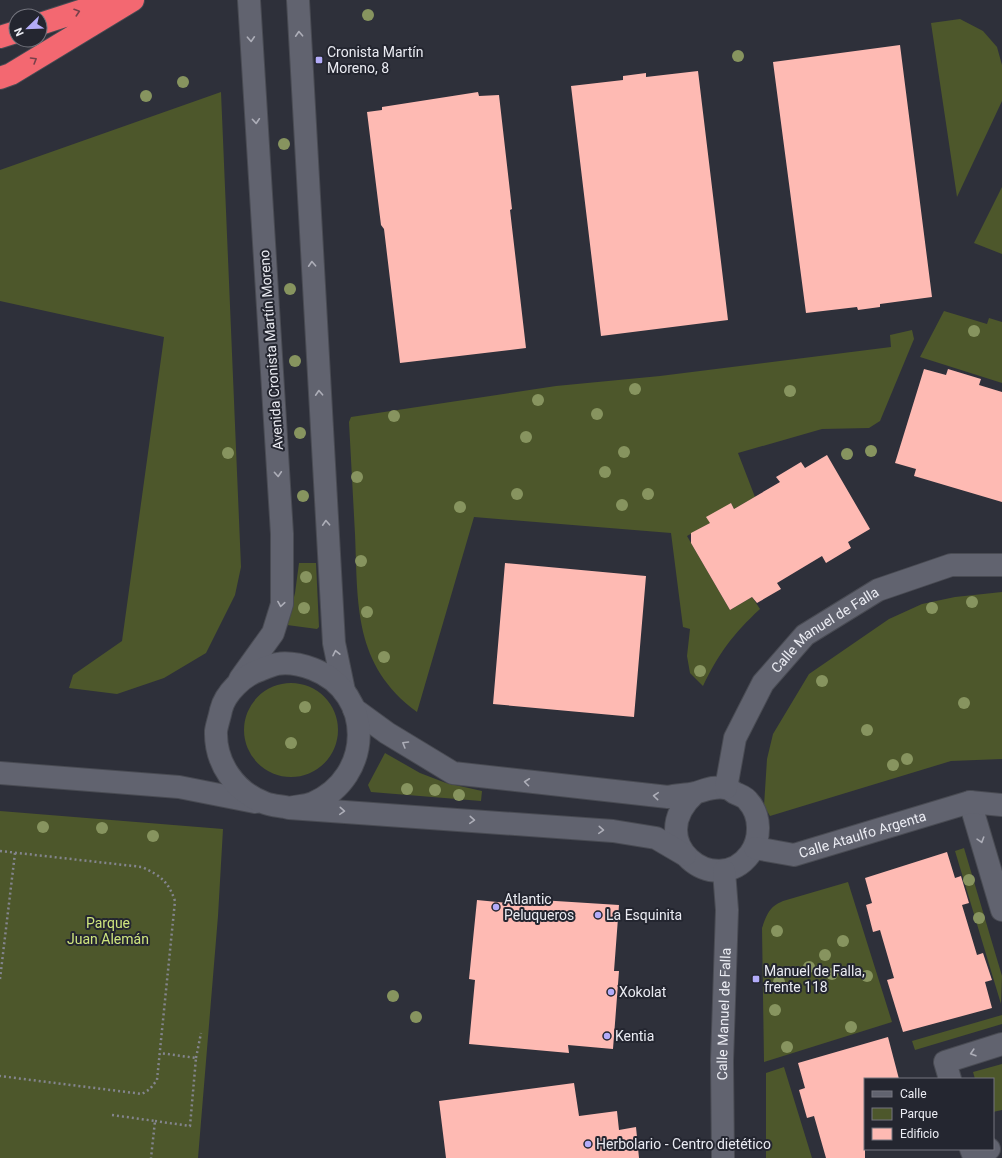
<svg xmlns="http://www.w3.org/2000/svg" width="1002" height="1158" font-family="Roboto,sans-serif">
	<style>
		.green { fill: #4d572b }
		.building { fill: #febab3 }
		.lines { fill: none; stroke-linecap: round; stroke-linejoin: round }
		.minor-casing { stroke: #494b53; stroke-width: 24 }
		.motorway-casing { stroke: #494b53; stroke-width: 24 }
		.path { stroke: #84858e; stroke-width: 2.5; stroke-dasharray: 2 3; stroke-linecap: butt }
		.minor { stroke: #61636f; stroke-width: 22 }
		.motorway { stroke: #f36871; stroke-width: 22 }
		.tree { fill: #87945f }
		.oneway { stroke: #77404a }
		.oneway2 { stroke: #adaeb8 }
		.poi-dot { fill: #b3acf9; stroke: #242630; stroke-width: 1.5 }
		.labels { text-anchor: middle; stroke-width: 4; stroke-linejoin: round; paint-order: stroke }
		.poi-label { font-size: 14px; fill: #ebecf3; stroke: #242630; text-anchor: start }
		.street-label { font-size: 14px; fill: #ebecf3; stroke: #242630 }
		.park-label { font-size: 14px; fill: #cfe57e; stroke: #242630 }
	</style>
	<rect width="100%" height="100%" fill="#2e303a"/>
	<path class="green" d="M 960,19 L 983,31 L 997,47 L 1002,65 L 1002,101 L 957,197 L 931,23 Z
		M 221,92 L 241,567 L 235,595 L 206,653 L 164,678 L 117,694 L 69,688 L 73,675 L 122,641 L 164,337 L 0,301 L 0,170 Z
		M 1002,187 L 1002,254 L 974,243 Z
		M 944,311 L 987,324 L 989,318 L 1002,322 L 1002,383 L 920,357 Z
		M 912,330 L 914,339 L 880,421 L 869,428 L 822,429 L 738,453 L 755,497 L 734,509 L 731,503 L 710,523 L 687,536 L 730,610 L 752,597 L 760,609 C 733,634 719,653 703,686 L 690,673 L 687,656 L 690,629 L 683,627 L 671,533 L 474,517 L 417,712 C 353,665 358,604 355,534 C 353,497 351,459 349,422 L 351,417 L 556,386 L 660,376 L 891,347 L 890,335 Z
		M 299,563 L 316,563 L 319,627 L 317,629 L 287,625 L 295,593 Z
		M 1002,592 L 1002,759 L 951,761 L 770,816 L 764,806 L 767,759 L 773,734 L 809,674 L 889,619 L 922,604 L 955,597 Z
		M244 730a47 47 0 1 1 94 0a47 47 0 1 1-94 0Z
		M 385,753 L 420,773 L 446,783 L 482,791 L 481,801 L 371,792 L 368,785 Z
		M 0,811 L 223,829 L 218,916 L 198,1158 L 0,1158 Z
		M 964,848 L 1002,976 L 1001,1004 L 955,851 Z
		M 848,882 L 892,1022 L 764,1062 L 762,928 C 767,914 769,907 783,901 Z
		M 1002,1015 L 1002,1024 L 915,1050 L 912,1041 Z
		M 1002,1064 L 1002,1110 L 993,1112 L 993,1079 L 975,1079 L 973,1072 Z
		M 784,1067 L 812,1158 L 766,1158 L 766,1073 Z"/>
	<path class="building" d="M 900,45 L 932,297 L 880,304 L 880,307 L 858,310 L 857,307 L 806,313 L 773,62 Z
		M 698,71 L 728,320 L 601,336 L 571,86 L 623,80 L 623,76 L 646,73 L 646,77 Z
		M 478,92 L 479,96 L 499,95 L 512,209 L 510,210 L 526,348 L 400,363 L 384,229 L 381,225 L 367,112 L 382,110 L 382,107 Z
		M 924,369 L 946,375 L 948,369 L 981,379 L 979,385 L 1002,392 L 1002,502 L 914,476 L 916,469 L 895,463 Z
		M 827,455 L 870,529 L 848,542 L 851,548 L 826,563 L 822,556 L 777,583 L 781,589 L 757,603 L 752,597 L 730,610 L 691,543 L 691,533 L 710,523 L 706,517 L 731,503 L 734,509 L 780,482 L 776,477 L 801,462 L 805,468 Z
		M 505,563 L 646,576 L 634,717 L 493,704 Z
		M 947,852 L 955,878 L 961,876 L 969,903 L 962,905 L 977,955 L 983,953 L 992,980 L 985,982 L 992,1008 L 903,1032 L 887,980 L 894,978 L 880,930 L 873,932 L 866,905 L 872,903 L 865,878 Z
		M 477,900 L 540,906 L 540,900 L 619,905 L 614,971 L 619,971 L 613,1049 L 568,1045 L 569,1053 L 469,1044 L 475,980 L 469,979 Z
		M 888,1037 L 899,1079 L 865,1079 L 865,1158 L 826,1158 L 814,1116 L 807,1118 L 799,1090 L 805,1088 L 798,1063 Z
		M 574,1083 L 579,1116 L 617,1111 L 619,1130 L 636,1127 L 639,1158 L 446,1158 L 439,1101 Z"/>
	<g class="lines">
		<g class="minor-casing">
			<g id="minor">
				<path d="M 298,0 L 334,643 L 344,691"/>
				<path d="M 240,679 L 273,633 L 282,604 L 282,534 L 249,0"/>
				<path d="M 354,709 L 387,733 L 453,773 L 668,797 C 677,795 686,795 695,793 C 706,790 713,786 725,788 C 728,788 732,791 735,793 C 739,795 746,797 748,801 C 761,815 761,839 750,854 C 716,900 641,842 695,793"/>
				<path d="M 0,773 L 179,787 L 255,802"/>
				<path id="s1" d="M 726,788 L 735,738 L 763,683 L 805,635 L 878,590 L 951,565 L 1002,565"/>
				<path d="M 970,802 L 1002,910"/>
				<path d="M 289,808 C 297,806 306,806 313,803 C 373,777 375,693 313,669 C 302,665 289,662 277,664 C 272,665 265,668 260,670 C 244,675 225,693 221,710 C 220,716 217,724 216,731 C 215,763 235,792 265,803 C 273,806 282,806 289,808 L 613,831 L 656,838 L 685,855"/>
				<path id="s2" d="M 755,848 L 794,855 L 970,802 L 1002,805"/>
				<path d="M 950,1079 L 945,1062 L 1002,1044"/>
				<path d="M 971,1149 L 973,1154 L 989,1149"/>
				<path id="s3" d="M 723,1158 L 722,1061 L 727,910 L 724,871"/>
			</g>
		</g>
		<g class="motorway-casing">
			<path id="motorway" d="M 40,24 L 114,0
				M 0,37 L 16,32
				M 0,78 L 11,74 L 133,0"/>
		</g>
		<path class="path" d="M 0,851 L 142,867 C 161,876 168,881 175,901 L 157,1080 L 150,1089 L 142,1094 L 0,1076
			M 0,979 L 15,853
			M 196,1058 L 201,1033
			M 112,1115 L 155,1121 L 151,1158
			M 155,1121 L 190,1126 L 196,1058 L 160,1053"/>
		<use href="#minor" class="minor"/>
		<use href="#motorway" class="motorway"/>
	</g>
	<g class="tree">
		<circle cx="368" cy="15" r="6"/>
		<circle cx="738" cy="56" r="6"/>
		<circle cx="183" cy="82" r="6"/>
		<circle cx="146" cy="96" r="6"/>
		<circle cx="284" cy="144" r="6"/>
		<circle cx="290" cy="289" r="6"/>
		<circle cx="974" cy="331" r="6"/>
		<circle cx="295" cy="361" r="6"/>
		<circle cx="635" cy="389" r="6"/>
		<circle cx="790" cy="391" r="6"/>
		<circle cx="538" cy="400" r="6"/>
		<circle cx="597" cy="414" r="6"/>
		<circle cx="394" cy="416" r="6"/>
		<circle cx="300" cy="433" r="6"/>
		<circle cx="526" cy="437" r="6"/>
		<circle cx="871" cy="451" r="6"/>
		<circle cx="624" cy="452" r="6"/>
		<circle cx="228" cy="453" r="6"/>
		<circle cx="847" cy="454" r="6"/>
		<circle cx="605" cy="472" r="6"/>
		<circle cx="357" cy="477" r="6"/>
		<circle cx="517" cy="494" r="6"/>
		<circle cx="648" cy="494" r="6"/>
		<circle cx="303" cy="496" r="6"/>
		<circle cx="622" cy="505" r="6"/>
		<circle cx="460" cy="507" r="6"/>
		<circle cx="361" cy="561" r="6"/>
		<circle cx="306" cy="577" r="6"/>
		<circle cx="972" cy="602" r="6"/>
		<circle cx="304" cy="608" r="6"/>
		<circle cx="932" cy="608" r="6"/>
		<circle cx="367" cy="612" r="6"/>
		<circle cx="384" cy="657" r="6"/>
		<circle cx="700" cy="671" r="6"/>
		<circle cx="822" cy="681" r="6"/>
		<circle cx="964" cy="703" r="6"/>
		<circle cx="305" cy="707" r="6"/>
		<circle cx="867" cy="730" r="6"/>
		<circle cx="291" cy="743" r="6"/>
		<circle cx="907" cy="759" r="6"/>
		<circle cx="893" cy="765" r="6"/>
		<circle cx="407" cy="789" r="6"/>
		<circle cx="435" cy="790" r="6"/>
		<circle cx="459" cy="795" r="6"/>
		<circle cx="43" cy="827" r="6"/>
		<circle cx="102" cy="828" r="6"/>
		<circle cx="153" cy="836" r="6"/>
		<circle cx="969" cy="880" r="6"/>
		<circle cx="979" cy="918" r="6"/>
		<circle cx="777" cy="931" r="6"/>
		<circle cx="843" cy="941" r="6"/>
		<circle cx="825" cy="955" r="6"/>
		<circle cx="809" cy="967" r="6"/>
		<circle cx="832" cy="974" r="6"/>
		<circle cx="867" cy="976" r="6"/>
		<circle cx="779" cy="982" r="6"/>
		<circle cx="393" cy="996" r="6"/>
		<circle cx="775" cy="1010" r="6"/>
		<circle cx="416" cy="1017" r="6"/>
		<circle cx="851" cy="1027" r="6"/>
		<circle cx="787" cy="1047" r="6"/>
	</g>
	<defs><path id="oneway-chevron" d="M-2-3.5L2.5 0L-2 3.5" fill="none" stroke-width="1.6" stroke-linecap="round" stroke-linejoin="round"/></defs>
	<g class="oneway">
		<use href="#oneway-chevron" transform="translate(77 12) rotate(-18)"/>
		<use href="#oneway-chevron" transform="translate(34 60) rotate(-31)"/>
	</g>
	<g class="oneway2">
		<use href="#oneway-chevron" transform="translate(299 34) rotate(-93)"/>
		<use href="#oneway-chevron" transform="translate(251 39) rotate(87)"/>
		<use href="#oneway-chevron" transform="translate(256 121) rotate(86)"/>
		<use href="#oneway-chevron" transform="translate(312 264) rotate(-93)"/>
		<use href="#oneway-chevron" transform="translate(319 393) rotate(-93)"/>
		<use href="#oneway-chevron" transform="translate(278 474) rotate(86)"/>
		<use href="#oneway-chevron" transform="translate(326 523) rotate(-93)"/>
		<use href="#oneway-chevron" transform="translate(281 604) rotate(99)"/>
		<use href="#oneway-chevron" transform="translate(336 653) rotate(-102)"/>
		<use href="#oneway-chevron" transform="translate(405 744) rotate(-149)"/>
		<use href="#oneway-chevron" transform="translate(527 782) rotate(-173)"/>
		<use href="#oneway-chevron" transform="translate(656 796) rotate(-175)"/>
		<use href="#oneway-chevron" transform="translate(342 811) rotate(4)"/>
		<use href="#oneway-chevron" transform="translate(472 820) rotate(4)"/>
		<use href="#oneway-chevron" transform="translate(601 830) rotate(4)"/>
		<use href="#oneway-chevron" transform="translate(981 840) rotate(73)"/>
		<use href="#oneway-chevron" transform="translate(973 1053) rotate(163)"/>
	</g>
	<g class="poi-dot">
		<rect x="315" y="56" width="8" height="8" rx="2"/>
		<circle cx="496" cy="907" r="4"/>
		<circle cx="598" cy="915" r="4"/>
		<rect x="752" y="975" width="8" height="8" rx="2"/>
		<circle cx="611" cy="992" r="4"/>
		<circle cx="607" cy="1036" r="4"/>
		<circle cx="588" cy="1144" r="4"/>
	</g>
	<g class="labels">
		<g class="poi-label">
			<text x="327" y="57">Cronista Martín<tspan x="327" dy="16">Moreno, 8</tspan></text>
			<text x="504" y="904">Atlantic<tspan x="504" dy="16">Peluqueros</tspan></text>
			<text x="606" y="920">La Esquinita</text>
			<text x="764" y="976">Manuel de Falla,<tspan x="764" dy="16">frente 118</tspan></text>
			<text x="619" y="997">Xokolat</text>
			<text x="615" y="1041">Kentia</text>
			<text x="596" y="1149">Herbolario - Centro dietético</text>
		</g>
		<g class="street-label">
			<text transform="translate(271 350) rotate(-94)" y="5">Avenida Cronista Martín Moreno</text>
			<text dy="5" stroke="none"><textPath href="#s1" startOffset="195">Calle Manuel de Falla</textPath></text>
			<text dy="5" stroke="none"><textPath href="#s2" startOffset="111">Calle Ataulfo Argenta</textPath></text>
			<text dy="5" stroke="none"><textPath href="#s3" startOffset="144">Calle Manuel de Falla</textPath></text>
		</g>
		<g class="park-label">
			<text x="108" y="928">Parque<tspan x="108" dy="16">Juan Alemán</tspan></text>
		</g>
	</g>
	<rect x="864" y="1078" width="130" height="72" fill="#242630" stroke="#74757e"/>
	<rect x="872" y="1091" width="20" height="6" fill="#61636f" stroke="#74757e"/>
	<text x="900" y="1098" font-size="12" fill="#ebecf3">Calle</text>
	<rect x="872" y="1108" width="20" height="12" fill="#4d572b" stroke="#74757e"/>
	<text x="900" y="1118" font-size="12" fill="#ebecf3">Parque</text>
	<rect x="872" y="1128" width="20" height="12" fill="#febab3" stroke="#74757e"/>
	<text x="900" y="1138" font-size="12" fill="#ebecf3">Edificio</text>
	<g transform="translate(28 28) rotate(247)"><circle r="19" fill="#242630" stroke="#74757e"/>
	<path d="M0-3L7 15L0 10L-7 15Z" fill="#b3acf9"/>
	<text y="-6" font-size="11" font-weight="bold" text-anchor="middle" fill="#ebecf3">N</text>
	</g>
</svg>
